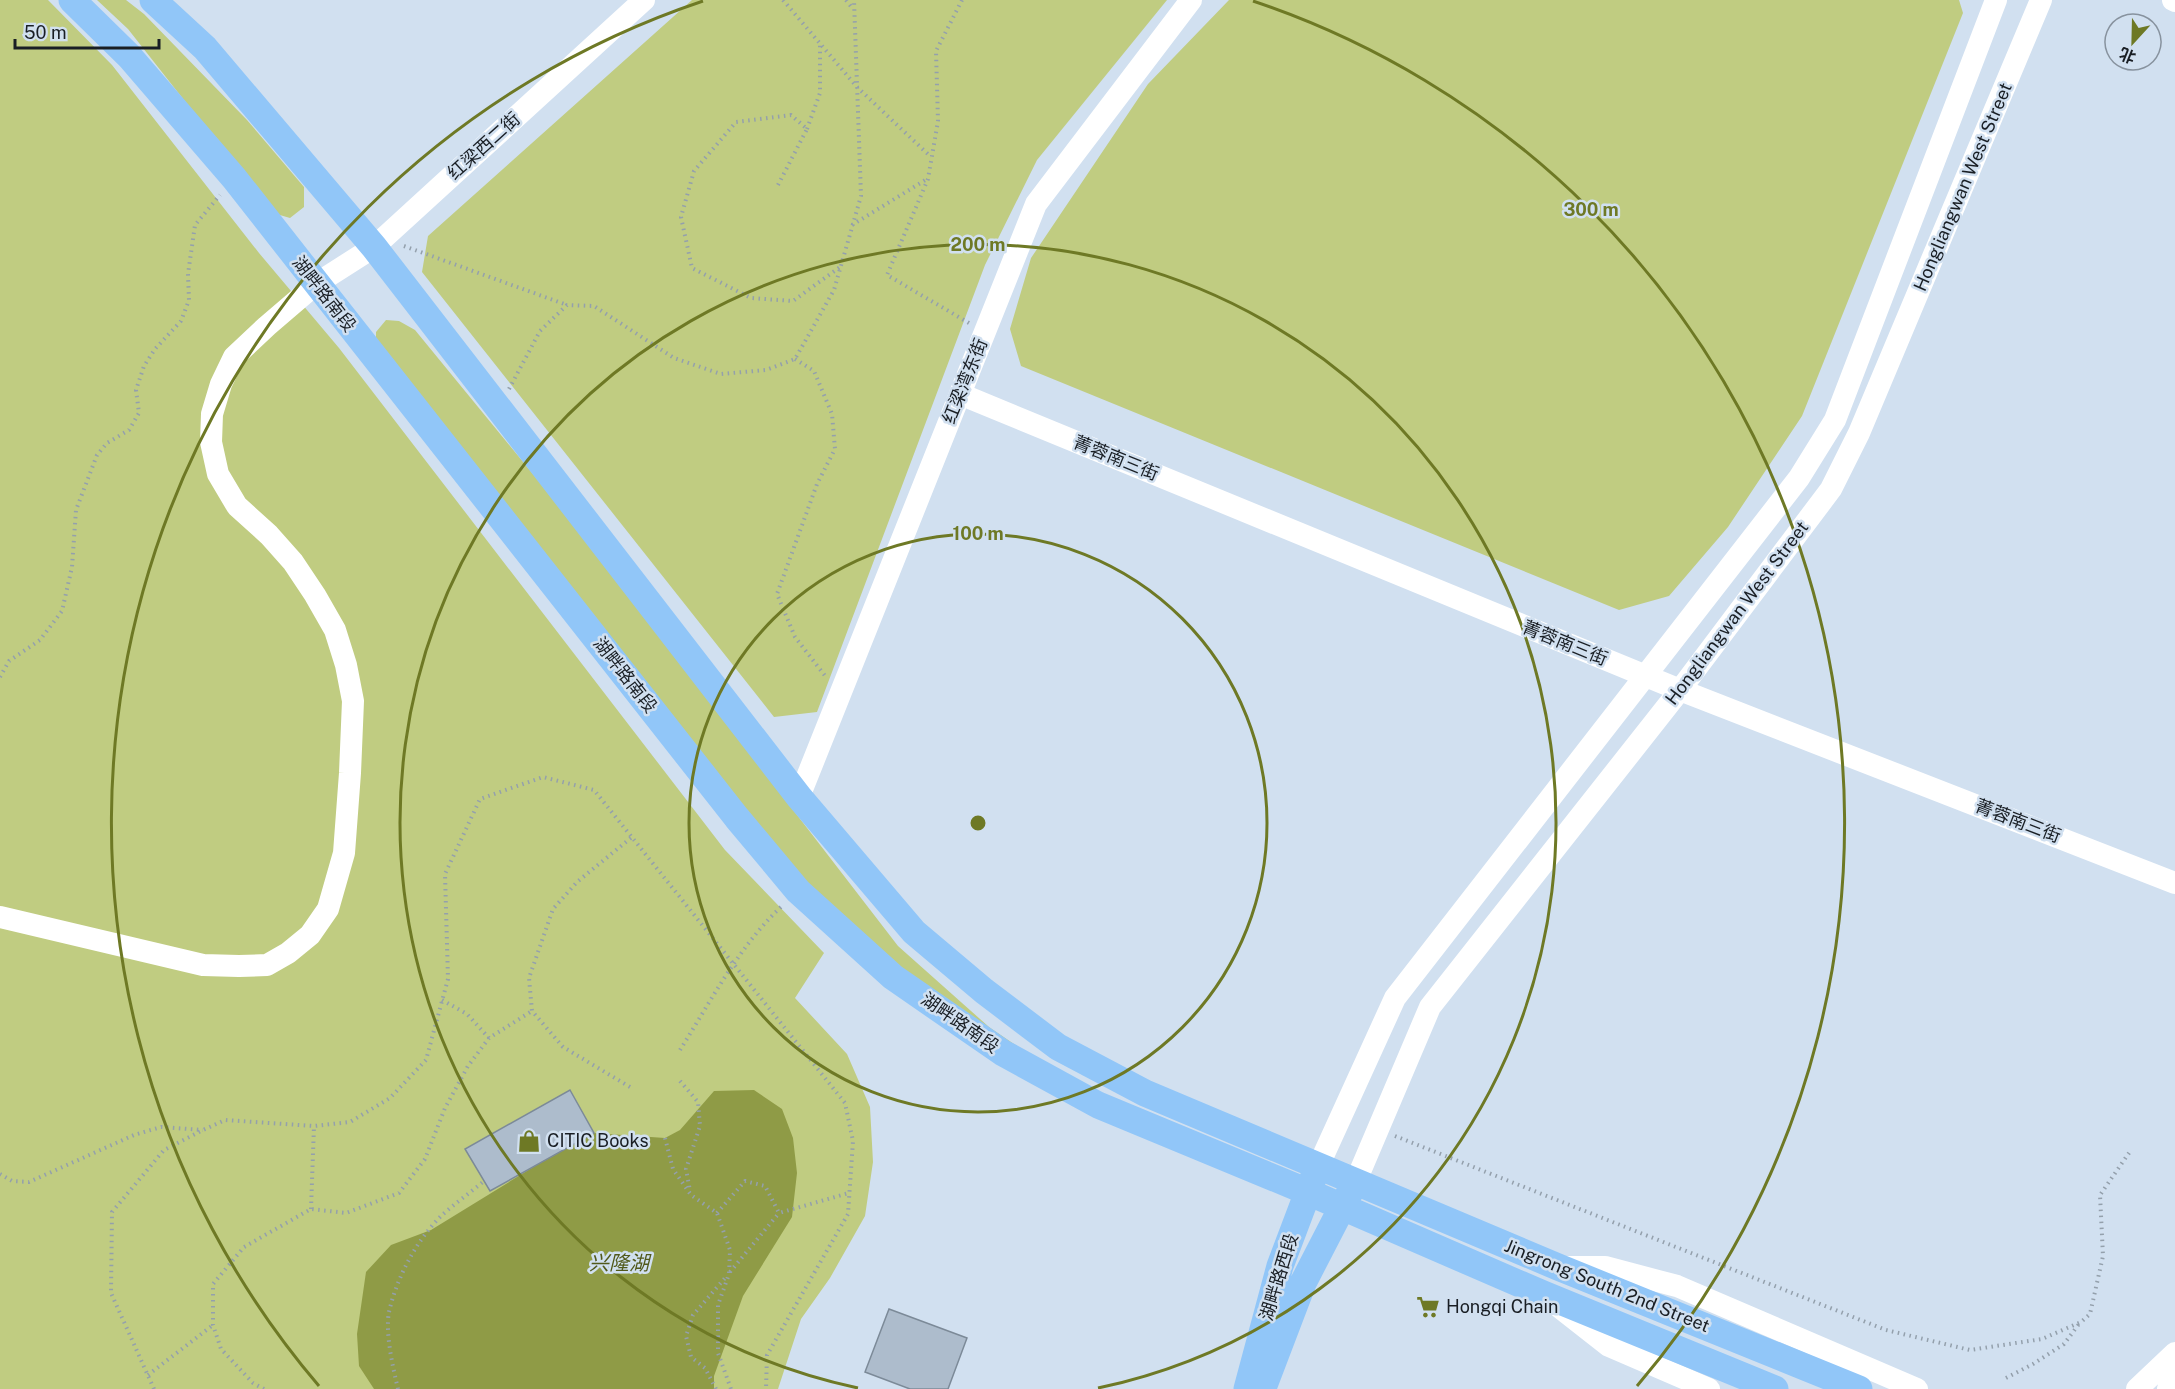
<svg xmlns="http://www.w3.org/2000/svg" width="2175" height="1389" font-family="'Public Sans','Noto Sans SC',sans-serif">
	<style>
		.green { fill: #c0cc81 }
		.water { fill: #8f9b46 }
		.building { fill: #adbccc; stroke: #7c8a98; stroke-width: 1.5 }
		.lines { fill: none; stroke-linecap: round; stroke-linejoin: round }
		.path { stroke: #94a0ac; stroke-width: 4; stroke-dasharray: 1.5 4.5; stroke-linecap: butt }
		.minor { stroke: #fff; stroke-width: 22 }
		.major { stroke: #91c6f8; stroke-width: 27 }
		.ring { fill: none; stroke: #6e7925; stroke-width: 3 }
		.labels { text-anchor: middle; stroke-width: 5; stroke-linejoin: round; paint-order: stroke }
		.street-label { font-size: 18px; fill: #191e24; stroke: #d1e0f0 }
		.poi-label { font-size: 18px; fill: #191e24; stroke: #d1e0f0; text-anchor: start }
		.water-label { font-size: 20px; font-style: italic; fill: #51591b; stroke: #d1e0f0 }
		.centre { fill: #6e7925; stroke: #d1e0f0; stroke-width: 3 }
		.ring-label { font-size: 18px; text-anchor: middle; font-weight: bold; fill: #6e7925; stroke: #d1e0f0; stroke-width: 5; stroke-linejoin: round; paint-order: stroke }
	</style>
	<rect width="100%" height="100%" fill="#d1e0f0"/>
	<path class="green" d="M 0,0 L 48,0 L 112,65 L 259,253 L 339,348 L 725,850 L 824,953 L 795,998 L 847,1054 L 870,1107 L 873,1162 L 865,1216 L 830,1278 L 801,1319 L 778,1389 L 0,1389 Z
		M 97,0 L 126,0 L 144,14 L 247,120 L 304,187 L 304,207 L 290,218 L 273,213 L 128,29 Z
		M 692,0 L 1167,0 L 1037,160 L 985,265 L 817,712 L 774,717 L 422,272 L 428,236 Z
		M 1229,0 L 1959,0 L 1963,13 L 1802,416 L 1728,527 L 1669,596 L 1619,610 L 1021,366 L 1010,329 L 1031,258 L 1148,84 Z
		M 386,320 L 399,321 L 415,330 L 556,502 L 898,946 L 989,1027 L 1080,1089 L 899,970 L 813,893 L 376,346 L 376,332 Z"/>
	<path class="water" d="M 754,1090 L 782,1109 L 793,1138 L 797,1173 L 792,1217 L 743,1296 L 714,1376 L 714,1389 L 374,1389 L 359,1366 L 357,1334 L 366,1272 L 391,1245 L 431,1230 L 535,1166 L 594,1133 L 665,1138 L 680,1130 L 714,1091 Z"/>
	<path class="building" d="M 570,1090 L 594,1133 L 490,1191 L 465,1149 Z
		M 889,1309 L 967,1338 L 948,1389 L 910,1389 L 865,1372 Z"/>
	<g class="lines">
		<path class="path" d="M 783,0 L 857,87 L 931,157
			M 846,0 L 853,9
			M 962,0 L 936,51 L 938,121 L 928,179 L 887,275 L 969,323
			M 807,129 L 820,93 L 820,45
			M 778,185 L 807,129 L 791,115 L 736,122 L 694,171 L 681,217 L 692,268 L 751,298 L 793,301 L 840,267
			M 852,225 L 927,179
			M 404,246 L 567,305
			M 795,359 L 814,371 L 832,414 L 835,449 L 817,484 L 777,594 L 795,637 L 826,677
			M 509,389 L 540,331 L 567,305 L 594,306 L 674,358 L 721,374 L 766,370 L 795,359 L 834,290 L 861,196 L 854,0
			M 0,677 L 9,661 L 40,640 L 62,611 L 72,567 L 76,510 L 97,455 L 107,443 L 129,430 L 139,413 L 136,390 L 144,366 L 155,349 L 181,321 L 189,300 L 188,274 L 195,225 L 220,195
			M 442,1000 L 467,1014 L 489,1038
			M 680,1050 C 711,1001 739,946 782,906
			M 680,1081 L 698,1102 L 700,1126 L 686,1169 L 690,1191
			M 630,1087 L 563,1047 L 532,1011 L 529,978 L 553,909 L 577,882 L 632,837
			M 1395,1136 L 1886,1330 L 1970,1350 L 2042,1339 L 2081,1322 L 2090,1314 L 2103,1256 L 2100,1195 L 2131,1150
			M 665,1138 L 673,1169 L 691,1195 L 717,1213 L 730,1250 L 729,1274 L 718,1305 L 718,1353 L 731,1389
			M 0,1174 L 12,1181 L 29,1182 L 134,1135 L 161,1127 L 203,1130
			M 311,1209 L 314,1126
			M 717,1213 L 745,1181 L 765,1186 L 779,1213 L 849,1193
			M 730,1272 L 779,1213
			M 148,1375 L 213,1325
			M 2006,1378 L 2033,1364 L 2064,1344 L 2079,1324
			M 154,1389 L 111,1293 L 112,1212 L 164,1150 L 203,1130 L 225,1120 L 314,1126 L 350,1122 L 390,1098 L 426,1060 L 448,979 L 445,874 L 480,799 L 543,777 L 594,790 L 845,1103 L 853,1141 L 848,1214 L 767,1355 L 766,1389
			M 264,1389 L 253,1383 L 221,1349 L 213,1325 L 213,1284 L 244,1247 L 311,1209 L 346,1213 L 399,1193 L 425,1159 L 445,1108 L 468,1066 L 489,1038 L 532,1011
			M 398,1389 C 393,1368 385,1333 389,1312 C 397,1277 416,1241 441,1216 C 454,1204 470,1193 484,1181
			M 716,1389 L 705,1368 L 691,1357 L 686,1336 L 693,1315 L 725,1278"/>
		<path class="minor" d="M 2173,0 L 2175,1
			M 960,394 L 1680,690 L 2175,883
			M 799,797 L 1036,204 L 1191,0
			M 0,917 L 203,965 L 239,966 L 267,965 L 288,953 L 310,935 L 328,909 L 344,853 L 350,773 L 353,701 L 346,665 L 335,630 L 315,595 L 293,562 L 269,535 L 237,506 L 218,474 L 211,442 L 212,414 L 221,384 L 234,357 L 267,326 L 316,284 L 374,247 L 644,0
			M 1318,1167 L 1395,998 L 1799,478 L 1835,420 L 1996,0
			M 1356,1181 L 1430,1007 L 1680,690 L 1831,489 L 1859,433 L 2041,0
			M 1564,1267 L 1605,1267 L 1677,1286 L 1917,1389
			M 1558,1306 L 1609,1346 L 1709,1389
			M 2137,1389 L 2175,1353
			M 2168,1389 L 2175,1371"/>
		<path class="major" d="M 72,0 L 129,56 L 234,178 L 737,818 L 798,891 L 893,977 L 1003,1053 L 1098,1105 L 1308,1192 L 1543,1294 L 1775,1389
			M 153,0 L 205,48 L 374,247 L 799,797 L 914,932 L 984,991 L 1058,1047 L 1145,1093 L 1558,1267 L 1859,1389
			M 1263,1388 L 1303,1283 L 1351,1190
			M 1247,1389 L 1280,1266 L 1314,1176"/>
	</g>
	<g class="ring">
		<circle cx="978" cy="823" r="289"/>
		<path d="M858 1388A578 578 0 1 1 1098 1388"/>
		<path d="M319 1386A867 867 0 0 1 703 1M1253 1A867 867 0 0 1 1637 1386"/>
	</g>
	<defs>
		<g id="shop-bare" transform="scale(1.8)"><path d="M-5-2.5h2.3a2.7 3.5 0 0 1 5.4 0H5L5.5 6h-11ZM-1.5-2.5h3a1.5 2.3 0 0 0-3 0Z" fill="#6e7925" stroke="#d1e0f0" stroke-width="2.5" paint-order="stroke"/></g>
		<g id="supermarket-bare" transform="scale(1.8)"><path d="M-6-5.5h2.5l.6 2H6L4.5 2H-2.5L-4.4-4H-6ZM-1.5 3.2a1.3 1.3 0 1 0 .1 0ZM3 3.2a1.3 1.3 0 1 0 .1 0Z" fill="#6e7925" stroke="#d1e0f0" stroke-width="2.5" paint-order="stroke"/></g>
	</defs>
	<g fill-rule="evenodd">
		<use href="#shop-bare" x="529" y="1141"/>
		<use href="#supermarket-bare" x="1428" y="1307"/>
	</g>
	<g class="labels">
		<g class="street-label">
			<text transform="translate(484 146) rotate(-42)" y="6">红梁西二街</text>
			<text transform="translate(1963 187) rotate(-67)" y="6">Hongliangwan West Street</text>
			<text transform="translate(324 294) rotate(52)" y="6">湖畔路南段</text>
			<text transform="translate(965 381) rotate(-68)" y="6">红梁湾东街</text>
			<text transform="translate(1116 458) rotate(22)" y="6">菁蓉南三街</text>
			<text transform="translate(1737 613) rotate(-53)" y="6">Hongliangwan West Street</text>
			<text transform="translate(1565 643) rotate(22)" y="6">菁蓉南三街</text>
			<text transform="translate(625 675) rotate(52)" y="6">湖畔路南段</text>
			<text transform="translate(2018 821) rotate(21)" y="6">菁蓉南三街</text>
			<text transform="translate(960 1023) rotate(35)" y="6">湖畔路南段</text>
			<text transform="translate(1279 1277) rotate(-73)" y="6">湖畔路西段</text>
			<text transform="translate(1607 1286) rotate(22)" y="6">Jingrong South 2nd Street</text>
		</g>
		<g class="poi-label">
			<text x="547" y="1147">CITIC Books</text>
			<text x="1446" y="1313">Hongqi Chain</text>
		</g>
		<g class="water-label">
			<text x="619" y="1270">兴隆湖</text>
		</g>
	</g>
	<circle cx="978" cy="823" r="9" class="centre"/>
	<g class="ring-label">
		<text x="1591" y="216">300 m</text>
		<text x="978" y="251">200 m</text>
		<text x="978" y="540">100 m</text>
	</g>
	<g transform="translate(2133 42) rotate(202)"><circle r="28" fill="#d1e0f0" stroke="#87929e" stroke-width="1.5"/>
	<path d="M0-4.5L10 22L0 15L-10 22Z" fill="#6e7925"/>
	<text y="-9" font-size="16" font-weight="bold" text-anchor="middle" fill="#191e24">北</text>
	</g>
	<path d="M15 39v9h144v-9" fill="none" stroke="#191e24" stroke-width="3"/>
	<text x="24" y="39" font-size="18" fill="#191e24" stroke="#d1e0f0" stroke-width="4.5" paint-order="stroke">50 m</text>
</svg>
